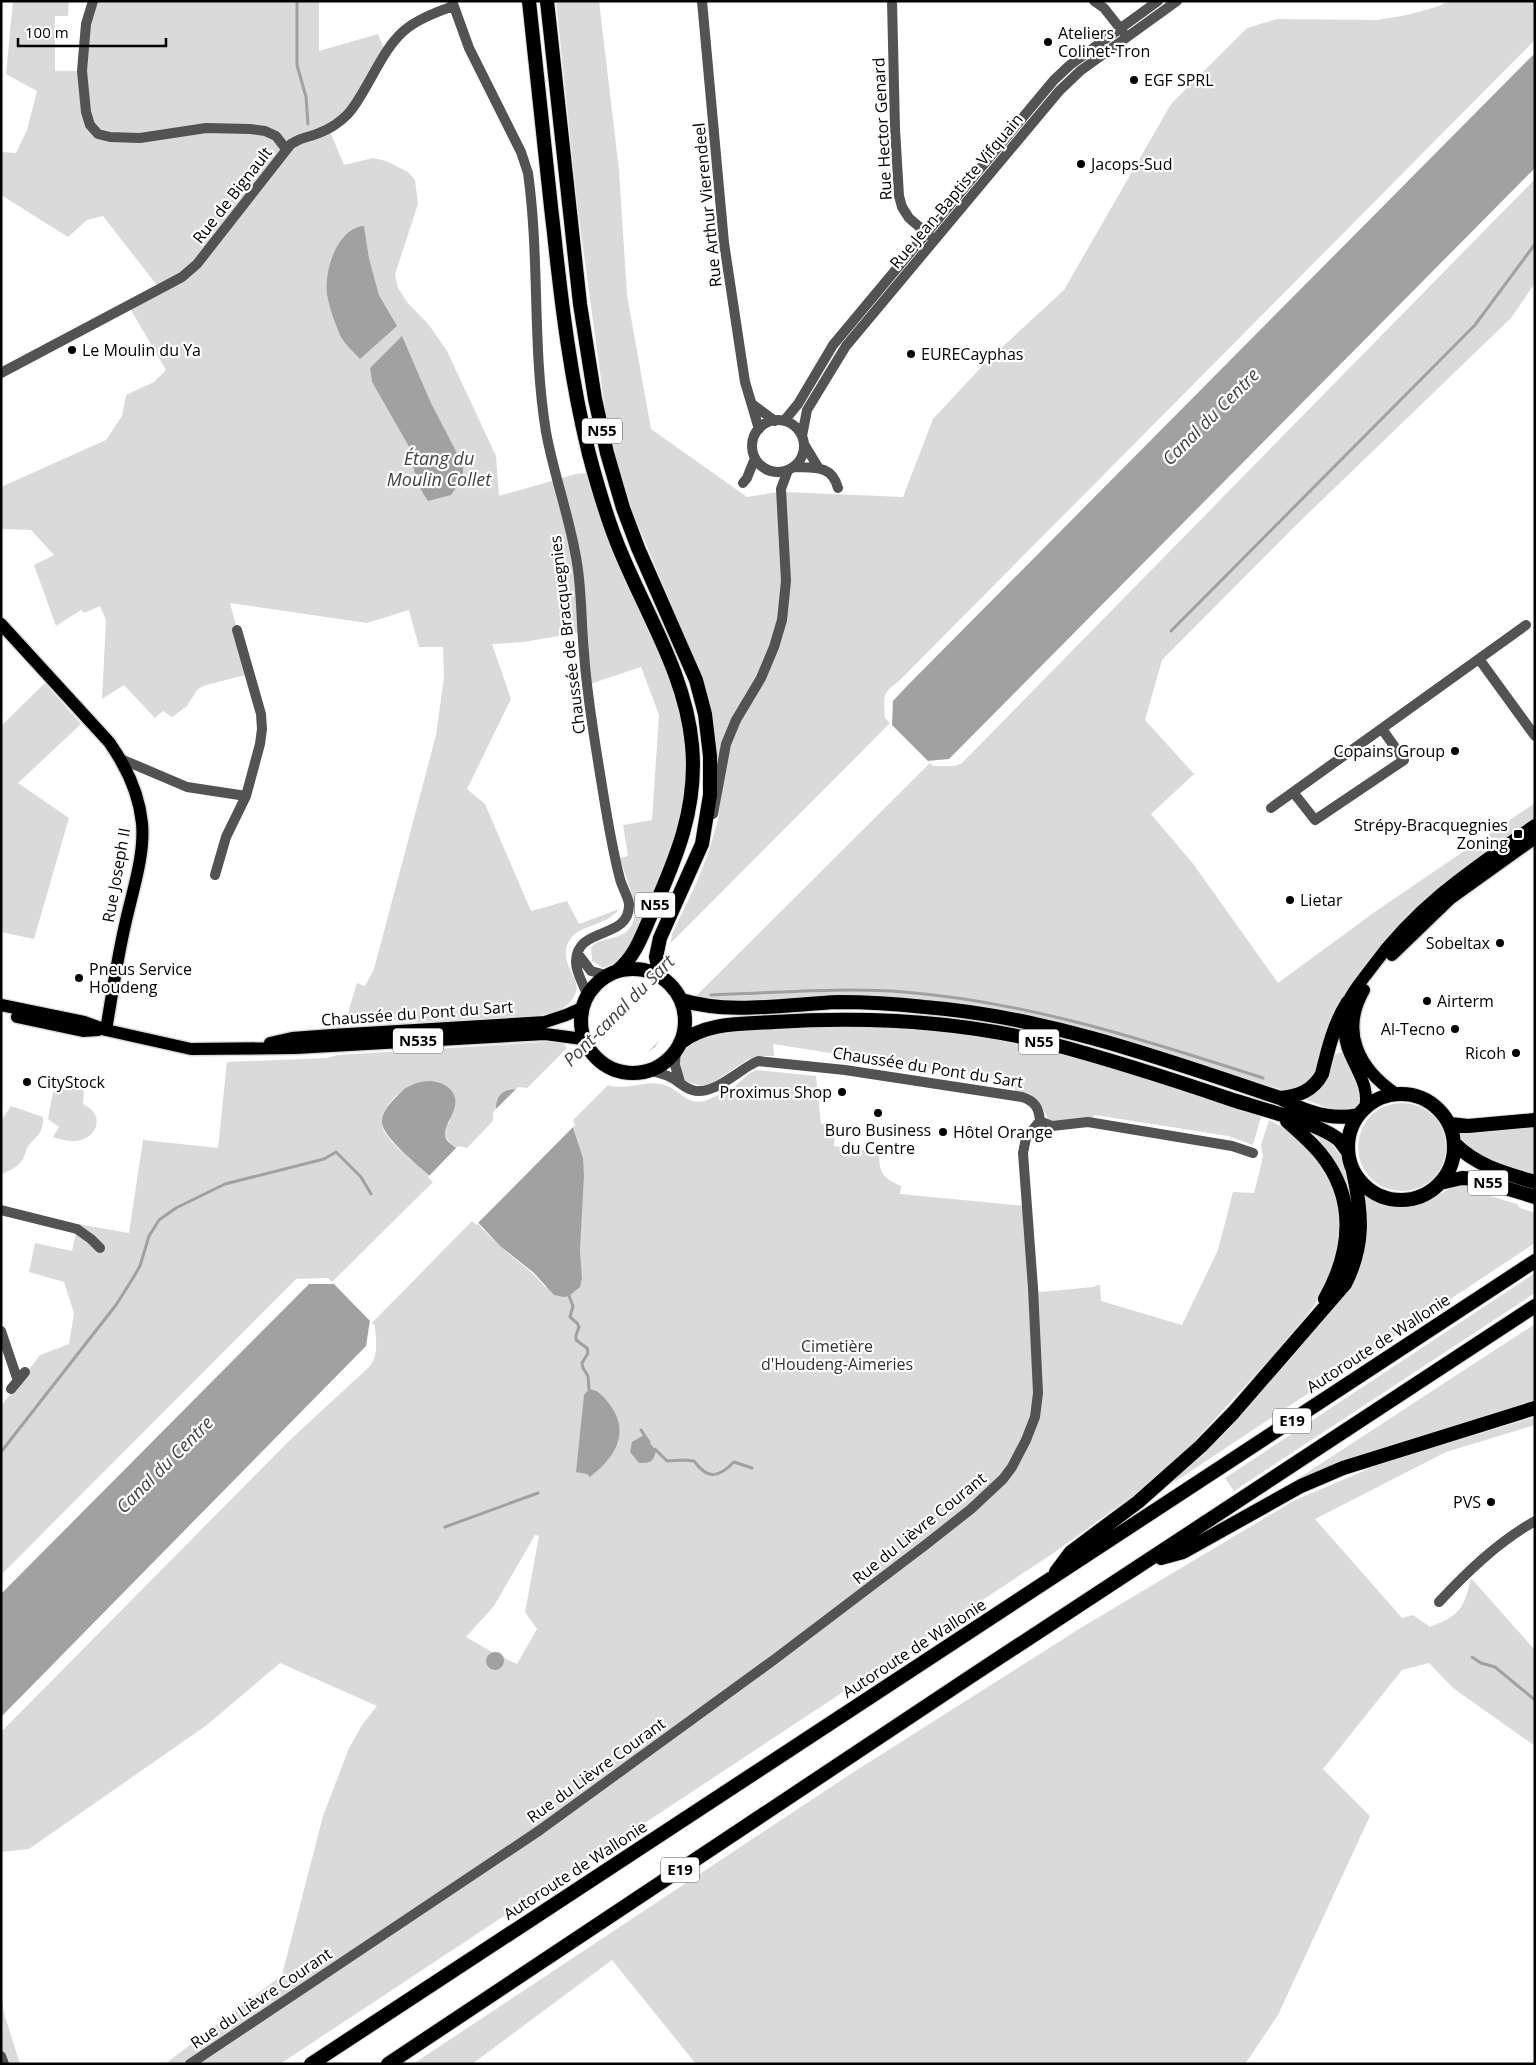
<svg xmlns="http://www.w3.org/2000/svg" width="1536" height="2065" font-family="'Open Sans',sans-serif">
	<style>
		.green { fill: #dadada; fill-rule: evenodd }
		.water { fill: #a1a1a1 }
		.pier { fill: #fff }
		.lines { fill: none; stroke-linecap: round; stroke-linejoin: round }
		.stream { stroke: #a1a1a1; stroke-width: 3 }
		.major-casing { stroke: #dbdbdb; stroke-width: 15 }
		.highway-casing { stroke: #dbdbdb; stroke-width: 16 }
		.minor { stroke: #535353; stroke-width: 10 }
		.major { stroke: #000; stroke-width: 12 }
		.highway { stroke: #000; stroke-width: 14 }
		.poi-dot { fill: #000; stroke: #fff; stroke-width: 2 }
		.labels { text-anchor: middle; stroke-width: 4.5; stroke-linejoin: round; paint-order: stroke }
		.shield { fill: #fff; stroke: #4c4c4c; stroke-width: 1 }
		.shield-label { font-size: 15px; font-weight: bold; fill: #000 }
		.poi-label { font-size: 16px; fill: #000; stroke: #fff; text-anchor: start }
		.street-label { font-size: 16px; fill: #000; stroke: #fff }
		.park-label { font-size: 16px; fill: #313131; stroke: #fff }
		.water-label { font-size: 18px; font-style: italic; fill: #424242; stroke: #fff }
	</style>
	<rect width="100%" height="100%" fill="#fff"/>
	<path class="green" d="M 13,1 L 69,1 L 68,16 L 55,16 L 55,71 L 82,71 L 91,1 L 319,1 L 319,51 L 378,34 L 385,51 L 365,88 L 329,129 L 344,165 L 373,158 L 386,161 L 408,172 L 415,180 L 418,204 L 395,274 L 398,288 L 407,302 L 429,325 L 447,351 L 496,456 L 499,496 L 576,474 L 588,473 L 615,550 L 675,690 L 686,745 L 686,776 L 684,803 L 678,832 L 669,857 L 632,943 L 618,962 L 603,968 L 592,961 L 591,947 C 600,938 612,940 623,934 C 648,919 625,879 620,858 L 628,856 L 623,825 L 652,820 L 659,715 L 641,667 L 587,685 L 582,632 L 524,642 L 492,644 L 511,699 L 467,789 L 485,804 L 531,911 L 567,901 L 579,924 L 619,909 C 607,926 582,924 571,938 C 555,961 581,977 576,992 C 574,999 567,1006 561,1009 C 545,1017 523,1016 505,1017 C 476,1018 446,1020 417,1022 L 411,1019 L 345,1023 L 357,983 L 365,986 L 374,969 L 436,735 L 444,677 L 443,647 L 419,647 L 409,610 L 367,623 L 230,603 L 249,674 L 203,686 L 197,690 L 187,706 L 172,717 L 163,711 L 155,718 L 124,685 L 102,699 L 106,620 L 100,606 L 84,613 L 81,610 L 56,626 L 34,565 L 54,555 L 31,530 L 1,529 L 1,487 L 106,440 L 122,416 L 126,395 L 154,382 L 166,370 L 128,305 L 159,288 L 103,216 L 87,220 L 68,237 L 1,195 L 1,152 L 16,153 L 27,130 L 37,91 L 6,74 ZM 364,227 L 369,258 L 379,295 L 397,326 L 343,237 L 352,231 ZM 402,337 L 431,403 L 412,462 L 412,452 L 372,382 L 370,369 Z
		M 556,1 L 599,1 L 619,170 L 627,295 L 651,429 L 747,497 L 778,492 L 783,582 L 777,623 L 770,648 L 717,769 L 711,713 L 702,678 L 633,513 L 618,465 L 605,409 L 577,203 Z
		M 1450,1 L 1535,1 L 1535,40 L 898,682 C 881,693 884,699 885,718 L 933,766 L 954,766 L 962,763 L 1535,179 L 1535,283 L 1511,318 L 1291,530 L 1162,660 L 1145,720 L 1194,774 L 1151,814 L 1194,865 L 1278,983 L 1376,911 L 1535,803 L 1535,822 L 1446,883 L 1409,913 L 1389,936 L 1314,1080 L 1289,1092 L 1192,1061 L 1085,1030 L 834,996 L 711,1002 L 684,993 L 667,970 L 672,934 L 696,884 L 708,854 L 718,820 L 727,754 L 738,723 L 782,631 L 785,492 L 903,497 L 933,419 L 986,362 L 1064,290 L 1171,104 L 1247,28 L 1277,19 L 1377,20 L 1407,15 L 1436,7 Z
		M 45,683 L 81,724 L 18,783 L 69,818 L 34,939 L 1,932 L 1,726 Z
		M 834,1025 C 891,1027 947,1030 1004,1041 C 1092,1057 1177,1087 1261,1117 L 1253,1145 L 1228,1136 L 1095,1115 L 1090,1120 L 1049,1121 C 1039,1100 1039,1097 1015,1092 L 1015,1082 L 773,1044 L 774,1056 L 757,1056 L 747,1060 L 711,1084 L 701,1086 L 685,1081 C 672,1052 689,1041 715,1033 L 779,1027 Z
		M 561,1041 C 569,1050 595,1081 604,1084 C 626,1092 643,1080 661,1084 C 678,1087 688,1108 707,1100 C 714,1097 724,1093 731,1089 C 740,1083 746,1074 756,1070 L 816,1076 L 821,1124 L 835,1126 L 834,1146 L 879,1152 C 879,1172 882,1178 901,1186 L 900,1194 L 1026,1206 L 1034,1288 L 1041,1292 L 1093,1287 L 1100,1284 L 1101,1301 L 1182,1325 L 1218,1250 L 1233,1192 L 1254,1193 L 1263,1157 L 1261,1145 L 1269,1120 L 1289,1131 L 1301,1141 L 1329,1175 L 1342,1218 L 1338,1257 L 1324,1290 L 1308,1314 L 1267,1362 L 1182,1455 L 1138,1492 L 1055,1552 L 280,2064 L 165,2064 L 282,1975 L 323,1816 L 349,1748 L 362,1725 L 377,1706 L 280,1663 L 207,1725 L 29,1849 L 1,1852 L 1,1732 L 290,1440 L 369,1367 C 379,1355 376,1341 375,1326 L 328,1278 L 296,1279 L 1,1575 L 1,1406 L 40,1355 L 69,1344 L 74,1313 L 64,1282 L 29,1272 L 35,1243 L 72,1251 L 78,1224 L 129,1233 L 143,1140 L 218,1148 L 227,1062 L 327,1058 L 338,1055 ZM 435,1081 L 445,1085 L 451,1089 L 450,1121 L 445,1127 L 444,1134 C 452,1150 464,1150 481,1151 L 497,1137 L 495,1107 L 580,1249 L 582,1278 L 545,1287 C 532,1271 515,1260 500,1246 C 479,1227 462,1204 441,1186 C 423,1169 399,1153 385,1133 C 375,1118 392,1096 405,1089 C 414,1083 425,1082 435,1081 ZM 535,1535 L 539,1536 L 525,1612 L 537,1629 L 517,1664 L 506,1659 L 500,1652 L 492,1652 L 466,1637 L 494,1606 Z
		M 1340,1052 L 1343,1054 L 1359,1084 L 1360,1104 C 1345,1118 1324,1106 1306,1100 C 1325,1087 1329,1079 1333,1056 Z
		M 72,1082 L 81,1086 L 84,1092 L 83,1104 C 105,1114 99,1138 76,1141 C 69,1142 60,1139 53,1137 L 59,1127 L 48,1119 L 53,1092 Z
		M1358 1147a44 44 0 1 1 88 0a44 44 0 1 1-88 0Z
		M 11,1106 L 43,1117 C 44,1132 37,1136 29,1145 C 26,1148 26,1153 24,1157 C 20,1166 11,1170 2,1174 L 1,1121 Z
		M 1535,1126 L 1535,1176 C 1507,1166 1472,1161 1458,1132 L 1483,1132 Z
		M 1310,1132 L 1328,1140 L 1341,1156 L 1350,1180 L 1356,1213 L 1350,1224 Z
		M 1459,1184 L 1471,1184 L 1485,1189 L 1490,1196 L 1517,1204 L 1520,1208 L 1535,1213 L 1535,1243 L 1170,1485 L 1347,1290 L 1362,1192 C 1382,1209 1408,1212 1432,1199 C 1441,1194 1449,1188 1459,1184 Z
		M 1535,1273 L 1535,1293 L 1234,1491 L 1225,1478 Z
		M 1535,1324 L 1535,1402 L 1391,1445 L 1347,1461 L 1283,1491 L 1282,1489 Z
		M 1535,1417 L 1535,1425 L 1446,1452 L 1315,1519 L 1402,1618 L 1413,1615 L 1430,1627 C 1460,1615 1464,1609 1471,1578 L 1535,1650 L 1535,1746 L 1453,1688 L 1429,1663 L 1402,1670 L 1323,1769 L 1370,1816 L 1278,2015 L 1245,2064 L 696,2064 L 612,1960 L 472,2064 L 413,2064 L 849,1775 L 1079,1629 L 1295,1500 L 1385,1462 Z
		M 1,1995 L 4,2013 L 20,2064 L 4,2064 L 1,2056 Z"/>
	<path class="water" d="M 1535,53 L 1535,168 L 949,759 L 927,761 L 665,1024 C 661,1044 652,1053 633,1058 L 570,1119 L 583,1158 L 584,1175 L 580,1249 L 582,1278 L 580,1287 L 569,1296 L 563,1297 L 554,1295 L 534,1273 L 500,1246 L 473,1217 L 370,1320 L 366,1346 L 1,1717 L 1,1594 L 309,1284 L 335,1284 L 436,1181 C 424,1171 383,1138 382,1123 C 381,1111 393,1100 401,1092 C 409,1084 426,1079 437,1082 C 444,1084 449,1086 453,1093 C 464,1113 432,1130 451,1144 C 457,1149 460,1150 468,1150 L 496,1122 C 494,1096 499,1086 528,1090 L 626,988 L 892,725 L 893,701 L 907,686 Z
		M 364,226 L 369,258 L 379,295 L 397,326 L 360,359 C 354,352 344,344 340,335 C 335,323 329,307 327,294 C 324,271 337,228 364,226 Z
		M 402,336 L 431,403 L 463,465 L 463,477 L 451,495 L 428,501 C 418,487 412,470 412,452 L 372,382 L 370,368 Z
		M 589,1389 C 599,1390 604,1397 610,1405 C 631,1433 614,1459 590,1477 L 587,1474 L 576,1472 L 584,1395 Z
		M 644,1435 L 656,1451 C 653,1462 651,1463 639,1463 L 630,1452 L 632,1442 Z
		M486 1661a9 9 0 1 1 18 0a9 9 0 1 1-18 0Z"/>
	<path class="pier" d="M 890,723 L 930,763 L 667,1025 L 665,1035 L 642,1058 L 632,1061 L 573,1120 L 575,1125 L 476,1225 L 472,1221 L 372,1323 L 332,1282 L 433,1182 L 428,1177 L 458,1146 L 467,1148 L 493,1121 L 493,1112 L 518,1087 L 527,1088 L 593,1022 L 596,1008 L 615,989 L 628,986 Z"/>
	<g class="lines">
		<path class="stream" d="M 297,1 L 297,65 L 306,97 L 308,124
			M 1171,631 L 1475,325 L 1535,244
			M 711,995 C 775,993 840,987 904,992 C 1028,1002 1145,1040 1263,1078
			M 569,1296 L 573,1306 L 570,1317 L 577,1323 L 579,1327 L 576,1335 L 576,1340 L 587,1348 L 588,1353 L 582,1363 L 583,1368 L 588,1376 L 589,1389
			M 641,1430 L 649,1442
			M 655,1449 L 667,1461 L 684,1460 L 694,1461 C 708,1480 718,1478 734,1462 L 752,1468
			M 1,1452 L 116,1305 L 133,1278 L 140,1266 L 149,1236 L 159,1220 L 176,1208 L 225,1184 L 324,1159 L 336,1152 L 361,1177 L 371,1194
			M 445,1527 L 538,1493
			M 1472,1657 L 1481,1663 L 1495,1667 L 1535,1700"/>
		<g class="major-casing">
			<path id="major" d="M 1,624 L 109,742 C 126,766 139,793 142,823 C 145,856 132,892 125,925 C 117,960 112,995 106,1030
				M 1392,955 L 1450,899 L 1535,838
				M 1364,990 C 1340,1032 1359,1069 1396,1094
				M 1,1005 L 84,1022 L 106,1030 L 191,1049 L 295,1048 L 545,1034 L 583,1039
				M 17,1017 L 83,1031 L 98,1030
				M 270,1043 L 292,1038 L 332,1035 L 545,1022 L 566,1015 L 582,1008
				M 1365,1108 C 1372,1078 1342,1057 1345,1028 C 1345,1021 1345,1009 1348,1002 C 1353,990 1364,978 1372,967 C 1418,904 1472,869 1535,825"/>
		</g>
		<g class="highway-casing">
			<path id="highway" d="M 529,1 C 537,79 545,156 554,233 C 562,308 571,381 589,454 C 598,488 608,523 622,555 C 648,617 686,677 692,745 C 698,808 676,859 651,915 C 642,935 635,957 617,971
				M 547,1 L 580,304 L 595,399 L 607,453 L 623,508 L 638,548 L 696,680 L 705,714 L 710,756 L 710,795 L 702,844 L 660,938 L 656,957 L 660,976
				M581 1021a52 52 0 1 1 104 0a52 52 0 1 1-104 0Z
				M 681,1000 C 731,1015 787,1004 839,1002 C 868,1002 897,1004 925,1007 C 1048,1017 1164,1059 1280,1098 C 1303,1111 1331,1121 1358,1115
				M 680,1043 C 706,1022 742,1024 774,1022 C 867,1016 962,1021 1052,1044 C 1112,1060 1171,1079 1230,1099 C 1257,1108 1319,1123 1339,1140 C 1342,1143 1345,1148 1348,1152
				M1348 1147a53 53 0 1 1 106 0a53 53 0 1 1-106 0Z
				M 1280,1098 C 1298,1096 1313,1091 1322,1074 C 1328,1049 1334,1024 1348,1002
				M 1287,1121 C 1298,1131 1310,1141 1320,1153 C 1357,1198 1352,1251 1325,1299
				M 1450,1124 L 1468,1126 L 1535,1120
				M 1455,1144 C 1477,1166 1505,1173 1535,1182
				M 1440,1183 L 1462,1178 L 1476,1179 L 1535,1197
				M 1161,1558 L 1183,1552 L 1301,1486 L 1343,1468 L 1535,1408
				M 1056,1572 L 1071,1552 L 1138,1502 L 1201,1446 L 1234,1412 L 1345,1284 C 1365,1245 1362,1213 1353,1171
				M 311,2064 L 1535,1261
				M 388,2064 L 973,1675 L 1535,1306"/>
		</g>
		<path class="minor" d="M 93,1 L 86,24 L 82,71 L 86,112 L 90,125 L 98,134 L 110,137 L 140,138 L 206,128 L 250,129 L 265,131 L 276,136 L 286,149
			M 452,1 L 469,48 L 521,152 L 528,173 C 540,259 532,347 546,432 C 554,476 570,518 577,563 C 582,593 581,623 584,653 C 587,698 595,742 602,786 C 607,817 612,849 620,879 C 622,887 628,896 629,904 C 630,941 576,925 576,962 C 576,973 584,985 587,995
			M 702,1 L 724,243 L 745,382 L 759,429
			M 892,1 L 895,129 L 899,196 L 902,207 L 909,218 L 930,236
			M 1094,1 L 1104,8 L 1123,32
			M 1,373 L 167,285 L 182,277 L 197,264 L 291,144 C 303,136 308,138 319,133 C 330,129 340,122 348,114 C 357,104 364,90 371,78 C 395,34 405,22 454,6
			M 752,404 L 775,421
			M752 446a26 26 0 1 1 52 0a26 26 0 1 1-52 0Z
			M 784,421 L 798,404 L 833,345 L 1054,80 L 1070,65 L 1158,1
			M 802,436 L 807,410 L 846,346 L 1060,90 L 1080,71 L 1177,1
			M 804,444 L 818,467
			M 794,467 C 813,468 832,464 838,488
			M 743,483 L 747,478 L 755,458
			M 1479,659 L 1535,736
			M 121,759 L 187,787 L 246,796
			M 1293,792 L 1315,820 L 1404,760 L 1382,729
			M 1271,808 L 1526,625
			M 713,814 L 726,744 L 736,720 L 761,678 L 774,647 L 782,620 L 786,581 L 781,489 L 788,470
			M 215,875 L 226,837 L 246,796 L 260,744 L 262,729 L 261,714 L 237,630
			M 578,954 L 591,971 L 606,975
			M 676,1050 L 675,1065 L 680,1082
			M 650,1070 C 657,1073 665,1074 672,1078 C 679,1082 685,1088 692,1090 C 713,1097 739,1069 758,1061 L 845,1070 L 1022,1097 C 1035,1101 1039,1108 1040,1121
			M 1040,1121 L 1052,1126 L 1088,1122 L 1232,1146 L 1253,1153
			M 1,1210 L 77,1229 L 91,1239 L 100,1248
			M 1,1331 L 18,1381
			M 11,1389 L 25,1372
			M 1439,1602 C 1467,1572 1498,1542 1535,1521
			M 1,2056 L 4,2064
			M 190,2064 L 540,1830 L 775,1659 L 924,1546 L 971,1509 L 1003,1479 L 1012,1467 L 1026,1440 L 1035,1417 L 1038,1393 L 1033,1288 L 1023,1153 L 1026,1138 L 1040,1121"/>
		<use href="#major" class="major"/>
		<use href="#highway" class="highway"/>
	</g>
	<g class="poi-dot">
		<circle cx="1048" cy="42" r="5"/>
		<circle cx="1134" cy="80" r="5"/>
		<circle cx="1081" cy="164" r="5"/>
		<circle cx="72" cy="350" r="5"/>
		<circle cx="911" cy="354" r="5"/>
		<circle cx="1455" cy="751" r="5"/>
		<rect x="1513" y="829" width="10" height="10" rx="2.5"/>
		<circle cx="1290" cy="900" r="5"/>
		<circle cx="1500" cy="943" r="5"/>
		<circle cx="79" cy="978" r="5"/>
		<circle cx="1427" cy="1001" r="5"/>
		<circle cx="1455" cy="1029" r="5"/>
		<circle cx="1516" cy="1053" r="5"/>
		<circle cx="27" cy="1082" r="5"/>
		<circle cx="842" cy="1092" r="5"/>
		<circle cx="878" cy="1113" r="5"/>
		<circle cx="943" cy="1132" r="5"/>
		<circle cx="1491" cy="1502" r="5"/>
	</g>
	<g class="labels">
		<g class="shield">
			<rect x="582" y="418.5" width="40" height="25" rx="4"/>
			<rect x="635" y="892.5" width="40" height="25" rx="4"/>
			<rect x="393" y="1028.5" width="50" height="25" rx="4"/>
			<rect x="1019" y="1029.5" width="40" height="25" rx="4"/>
			<rect x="1468" y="1170.5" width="40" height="25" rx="4"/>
			<rect x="1273" y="1408.5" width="38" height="25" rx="4"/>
			<rect x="661" y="1857.5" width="38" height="25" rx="4"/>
		</g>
		<g class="shield-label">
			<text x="602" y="436">N55</text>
			<text x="655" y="910">N55</text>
			<text x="418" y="1046">N535</text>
			<text x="1039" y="1047">N55</text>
			<text x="1488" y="1188">N55</text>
			<text x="1292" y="1426">E19</text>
			<text x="680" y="1875">E19</text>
		</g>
		<g class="poi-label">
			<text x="1058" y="39">Ateliers<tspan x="1058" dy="18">Colinet-Tron</tspan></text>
			<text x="1144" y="86">EGF SPRL</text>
			<text x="1091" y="170">Jacops-Sud</text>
			<text x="82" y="356">Le Moulin du Ya</text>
			<text x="921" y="360">EURECayphas</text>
			<text x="1445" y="757" text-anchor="end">Copains Group</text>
			<text x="1508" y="831" text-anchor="end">Strépy-Bracquegnies<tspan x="1508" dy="18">Zoning</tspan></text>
			<text x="1300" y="906">Lietar</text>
			<text x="1490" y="949" text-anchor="end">Sobeltax</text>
			<text x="89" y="975">Pneus Service<tspan x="89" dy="18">Houdeng</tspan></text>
			<text x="1437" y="1007">Airterm</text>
			<text x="1445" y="1035" text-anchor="end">Al-Tecno</text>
			<text x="1506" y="1059" text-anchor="end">Ricoh</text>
			<text x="37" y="1088">CityStock</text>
			<text x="832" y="1098" text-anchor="end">Proximus Shop</text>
			<text x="878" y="1136" text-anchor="middle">Buro Business<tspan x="878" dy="18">du Centre</tspan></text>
			<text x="953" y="1138">Hôtel Orange</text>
			<text x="1481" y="1508" text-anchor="end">PVS</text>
		</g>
		<g class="street-label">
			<text transform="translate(882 129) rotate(-93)" y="6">Rue Hector Genard</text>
			<text transform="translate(956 191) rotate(-50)" y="6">Rue Jean-Baptiste Vifquain</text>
			<text transform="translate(232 195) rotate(-52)" y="6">Rue de Bignault</text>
			<text transform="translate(707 205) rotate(-96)" y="6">Rue Arthur Vierendeel</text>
			<text transform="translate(567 635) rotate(-97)" y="6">Chaussée de Bracquegnies</text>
			<text transform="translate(116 875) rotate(-80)" y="6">Rue Joseph II</text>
			<text transform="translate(417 1013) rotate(-4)" y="6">Chaussée du Pont du Sart</text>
			<text transform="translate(928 1067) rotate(9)" y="6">Chaussée du Pont du Sart</text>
			<text transform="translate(1378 1343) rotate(-33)" y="6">Autoroute de Wallonie</text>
			<text transform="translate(919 1528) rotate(-39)" y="6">Rue du Lièvre Courant</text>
			<text transform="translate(914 1648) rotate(-33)" y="6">Autoroute de Wallonie</text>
			<text transform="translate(596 1770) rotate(-36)" y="6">Rue du Lièvre Courant</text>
			<text transform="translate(575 1870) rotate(-33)" y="6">Autoroute de Wallonie</text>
			<text transform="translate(261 1998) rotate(-34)" y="6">Rue du Lièvre Courant</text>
		</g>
		<g class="park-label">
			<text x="837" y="1352">Cimetière<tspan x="837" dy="18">d'Houdeng-Aimeries</tspan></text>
		</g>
		<g class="water-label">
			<text transform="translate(1211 417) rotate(-45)" y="6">Canal du Centre</text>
			<text x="439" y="465">Étang du<tspan x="439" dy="21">Moulin Collet</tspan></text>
			<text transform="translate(619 1011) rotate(-45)" y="6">Pont-canal du Sart</text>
			<text transform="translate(165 1465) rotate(-45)" y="6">Canal du Centre</text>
		</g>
	</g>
	<rect width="1536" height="2065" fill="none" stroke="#000000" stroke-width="5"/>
	<path d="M18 38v8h148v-8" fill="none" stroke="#000000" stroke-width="2.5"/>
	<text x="25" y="38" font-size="15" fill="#000000" stroke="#ffffff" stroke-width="4" paint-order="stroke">100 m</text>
</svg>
